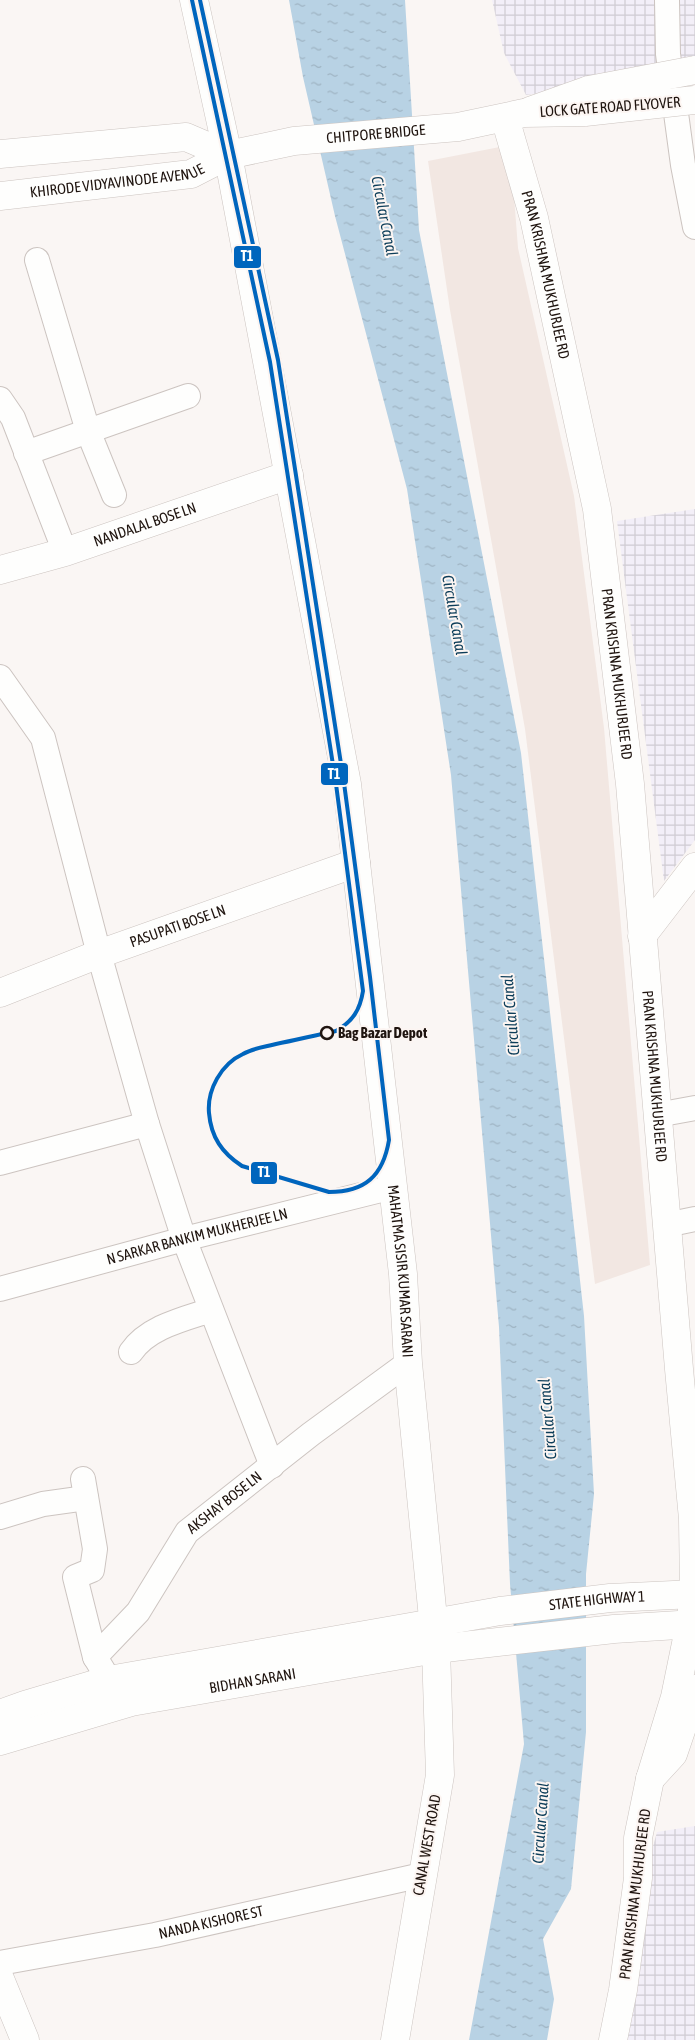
<svg xmlns="http://www.w3.org/2000/svg" width="695" height="2040" font-family="'Asap Condensed',sans-serif">
	<style>
		.built { fill: #f2e7e2 }
		.industrial { fill: url(#industrial-grid) }
		.water { fill: url(#water-ripples) }
		.lines { fill: none; stroke-linecap: round; stroke-linejoin: round }
		.minor-casing { stroke: #ccc4c0; stroke-width: 26 }
		.tertiary-casing { stroke: #ccc4c0; stroke-width: 29 }
		.secondary-casing { stroke: #ccc4c0; stroke-width: 29 }
		.primary-casing { stroke: #ccc4c0; stroke-width: 29 }
		.minor { stroke: #fefefd; stroke-width: 24 }
		.tertiary { stroke: #fefefd; stroke-width: 28 }
		.secondary { stroke: #fefefd; stroke-width: 28 }
		.primary { stroke: #fefefd; stroke-width: 28 }
		.tertiary-bridge-casing { stroke: #ccc4c0; stroke-width: 29; stroke-linecap: butt }
		.primary-bridge-casing { stroke: #ccc4c0; stroke-width: 29; stroke-linecap: butt }
		.tertiary-bridge { stroke: #fefefd; stroke-width: 28 }
		.primary-bridge { stroke: #fefefd; stroke-width: 28 }
		.tram-1-casing { stroke: #fcf5f2; stroke-width: 8 }
		.tram-1 { stroke: #0065bd; stroke-width: 4 }
		.stop-dot { fill: #fcf5f2; stroke: #1f140f; stroke-width: 2.5 }
		.labels { text-anchor: middle; stroke-width: 4; stroke-linejoin: round; paint-order: stroke }
		.street-label { font-size: 15px; fill: #1f140f; stroke: #fcf5f2 }
		.stop-label { font-size: 15px; font-weight: bold; fill: #1f140f; stroke: #fcf5f2; text-anchor: start }
		.water-label { font-size: 16px; font-style: italic; fill: #0c3d59; stroke: #fcf5f2 }
		.line-badge { stroke: #fcf5f2; stroke-width: 2 }
		.badge-label { font-size: 14px; text-anchor: middle; font-weight: bold; fill: #fff }
	</style>
	<defs>
		<pattern id="industrial-grid" width="8" height="8" patternUnits="userSpaceOnUse" patternTransform="scale(1.25)"><rect width="8" height="8" fill="#f3eff8"/><path d="M0 4h8M4 0v8" fill="none" stroke="#d0ccd3"/></pattern>
		<pattern id="water-ripples" width="26" height="14" patternUnits="userSpaceOnUse" patternTransform="scale(1.25)"><rect width="26" height="14" fill="#b8d2e4"/><path d="M2 4q2-2 4 0t4 0M15 11q2-2 4 0t4 0" fill="none" stroke="#9eb3c2"/></pattern>
	</defs>
	<rect width="100%" height="100%" fill="#faf6f4"/>
	<path class="built" d="M 510,145 L 518,248 L 574,496 L 604,728 L 650,1265 L 595,1284 L 525,729 L 450,310 L 428,161 Z"/>
	<path class="industrial" d="M 492,0 L 695,0 L 695,72 L 526,95 L 504,53 Z
		M 695,509 L 695,840 L 664,881 L 617,521 Z
		M 695,1826 L 695,2040 L 619,2040 L 645,1875 L 657,1832 Z"/>
	<path class="water" d="M 289,0 L 405,0 L 419,230 L 521,753 L 584,1316 L 594,1494 L 586,1574 L 586,1732 L 571,1889 L 543,1939 L 554,1999 L 547,2040 L 469,2040 L 524,1744 L 510,1584 L 499,1327 L 451,775 L 407,489 L 335,216 L 303,77 Z"/>
	<g class="lines">
		<g class="minor-casing">
			<g id="minor">
				<path d="M 667,0 L 668,54 L 683,165 L 695,227"/>
				<path d="M 37,260 L 88,431 L 114,495"/>
				<path d="M 0,399 L 13,418 L 65,552"/>
				<path d="M 26,453 L 188,396"/>
				<path d="M 0,677 L 43,738 L 99,954 L 147,1124 L 184,1239 L 272,1466"/>
				<path d="M 657,1115 L 695,1108"/>
				<path d="M 0,1163 L 147,1124"/>
				<path d="M 666,1225 L 695,1219"/>
				<path id="s1" d="M 0,1289 L 184,1239 L 393,1187"/>
				<path d="M 131,1352 C 148,1327 184,1319 211,1310"/>
				<path d="M 83,1479 L 95,1549 L 92,1570 L 75,1577 L 95,1657"/>
				<path d="M 0,1517 L 43,1504 L 86,1498"/>
				<path id="s2" d="M 113,1697 L 109,1680 L 95,1657 L 138,1612 L 187,1532 L 311,1434 L 408,1363"/>
				<path id="s3" d="M 0,1963 L 155,1935 L 422,1875"/>
			</g>
		</g>
		<g class="tertiary-casing">
			<g id="tertiary">
				<path d="M 530,111 L 589,90"/>
				<path id="s4" d="M 0,570 L 65,552 L 289,475"/>
				<path d="M 642,936 L 695,867"/>
				<path id="s5" d="M 0,993 L 99,954 L 356,863"/>
				<path d="M 650,1779 L 673,1754 L 695,1689"/>
				<path d="M 0,1979 L 25,2040"/>
			</g>
		</g>
		<g class="secondary-casing">
			<g id="secondary">
				<path id="s6" d="M 194,0 L 228,155 L 347,784 L 403,1274 L 408,1363 L 436,1649 L 440,1775 L 395,2040"/>
				<path id="s7" d="M 505,118 L 534,218 L 597,509 L 630,784 L 679,1369 L 693,1519 L 694,1594 L 690,1624 L 675,1697 L 650,1779 L 638,1838 L 638,1878 L 623,1990 L 613,2040"/>
			</g>
		</g>
		<g class="primary-casing">
			<g id="primary">
				<path id="s8" d="M 0,154 L 186,137 L 228,155 L 294,141 L 458,127 L 524,113 L 585,112"/>
				<path id="s9" d="M 0,196 L 191,174 L 228,155"/>
				<path id="s10" d="M 0,1714 L 25,1705 L 109,1680 L 433,1623 L 500,1611 L 610,1598 L 695,1594"/>
				<path id="s11" d="M 0,1741 L 131,1702 L 436,1649 L 614,1629 L 695,1624"/>
			</g>
		</g>
		<use href="#minor" class="minor"/>
		<use href="#tertiary" class="tertiary"/>
		<use href="#secondary" class="secondary"/>
		<use href="#primary" class="primary"/>
		<g class="tertiary-bridge-casing">
			<path id="tertiary-bridge" d="M 589,90 L 695,70"/>
		</g>
		<g class="primary-bridge-casing">
			<path id="primary-bridge" d="M 585,112 L 695,100"/>
		</g>
		<use href="#tertiary-bridge" class="tertiary-bridge"/>
		<use href="#primary-bridge" class="primary-bridge"/>
		<g class="tram-1-casing">
			<path id="tram-1" d="M 192,0 L 270,362 L 336,784 L 363,991 C 360,1010 353,1021 336,1031 C 316,1035 296,1040 276,1044 C 265,1047 253,1048 243,1054 C 221,1064 207,1090 209,1113 C 211,1137 222,1153 242,1166 L 329,1192 C 365,1192 383,1176 389,1140 L 370,977 L 344,783 L 278,360 L 200,0"/>
		</g>
		<use href="#tram-1" class="tram-1"/>
	</g>
	<circle class="stop-dot" cx="327" cy="1033" r="6"/>
	<g class="labels">
		<g class="street-label">
			<text transform="translate(610 107) rotate(-4)" y="5">LOCK GATE ROAD FLYOVER</text>
			<text dy="5" stroke="none"><textPath href="#s8" startOffset="382">CHITPORE BRIDGE</textPath></text>
			<text dy="5" stroke="none"><textPath href="#s9" startOffset="118">KHIRODE VIDYAVINODE AVENUE</textPath></text>
			<text dy="5" stroke="none"><textPath href="#s7" startOffset="162">PRAN KRISHNA MUKHURJEE RD</textPath></text>
			<text dy="5" stroke="none"><textPath href="#s4" startOffset="152">NANDALAL BOSE LN</textPath></text>
			<text dy="5" stroke="none"><textPath href="#s7" startOffset="568">PRAN KRISHNA MUKHURJEE RD</textPath></text>
			<text dy="5" stroke="none"><textPath href="#s5" startOffset="190">PASUPATI BOSE LN</textPath></text>
			<text dy="5" stroke="none"><textPath href="#s7" startOffset="972">PRAN KRISHNA MUKHURJEE RD</textPath></text>
			<text dy="5" stroke="none"><textPath href="#s1" startOffset="204">N SARKAR BANKIM MUKHERJEE LN</textPath></text>
			<text dy="5" stroke="none"><textPath href="#s6" startOffset="1289">MAHATMA SISIR KUMAR SARANI</textPath></text>
			<text dy="5" stroke="none"><textPath href="#s2" startOffset="248">AKSHAY BOSE LN</textPath></text>
			<text dy="5" stroke="none"><textPath href="#s10" startOffset="609">STATE HIGHWAY 1</textPath></text>
			<text dy="5" stroke="none"><textPath href="#s11" startOffset="260">BIDHAN SARANI</textPath></text>
			<text transform="translate(427 1845) rotate(-80)" y="5">CANAL WEST ROAD</text>
			<text transform="translate(635 1894) rotate(-83)" y="5">PRAN KRISHNA MUKHURJEE RD</text>
			<text dy="5" stroke="none"><textPath href="#s3" startOffset="215">NANDA KISHORE ST</textPath></text>
		</g>
		<g class="stop-label">
			<text x="338" y="1038">Bag Bazar Depot</text>
		</g>
		<g class="water-label">
			<text transform="translate(385 216) rotate(79)" y="6">Circular Canal</text>
			<text transform="translate(455 615) rotate(80)" y="6">Circular Canal</text>
			<text transform="translate(510 1015) rotate(-95)" y="6">Circular Canal</text>
			<text transform="translate(547 1419) rotate(-95)" y="6">Circular Canal</text>
			<text transform="translate(540 1823) rotate(-86)" y="6">Circular Canal</text>
		</g>
	</g>
	<g class="line-badge">
		<rect x="233" y="245" width="29" height="24" rx="5" fill="#0065bd"/>
		<rect x="320" y="762" width="29" height="24" rx="5" fill="#0065bd"/>
		<rect x="250" y="1161" width="28" height="24" rx="5" fill="#0065bd"/>
	</g>
	<g class="badge-label">
		<text x="247" y="261">T1</text>
		<text x="334" y="779">T1</text>
		<text x="264" y="1177">T1</text>
	</g>
</svg>
